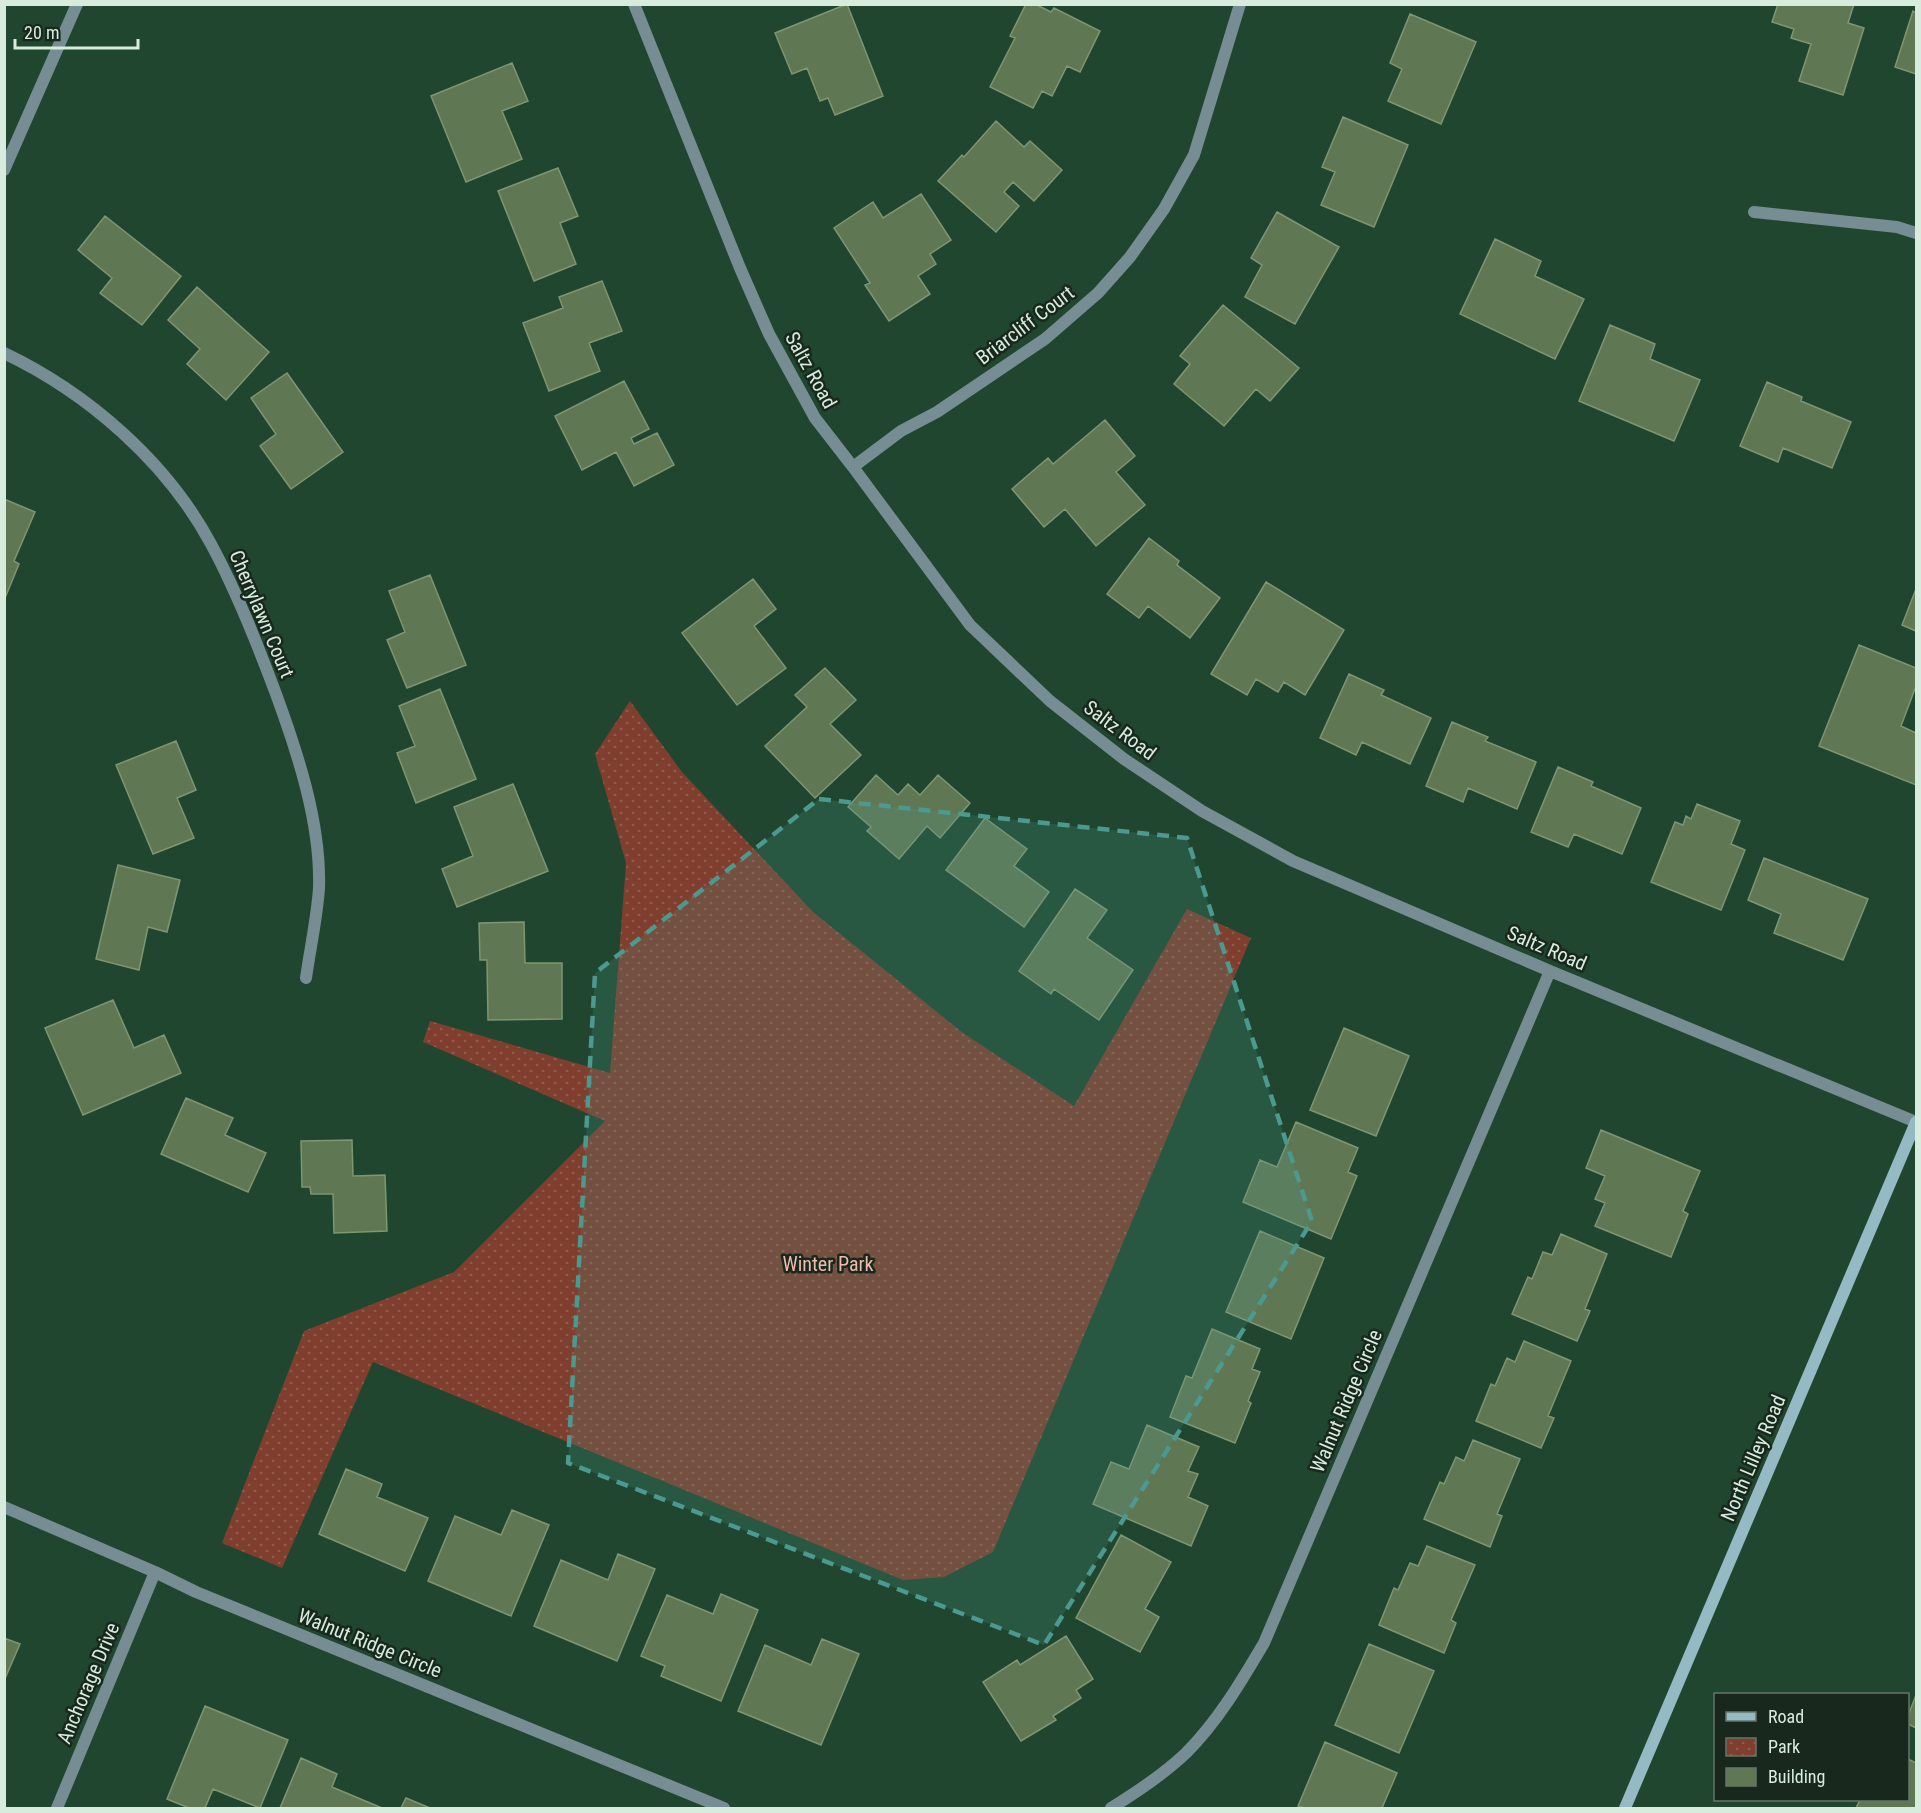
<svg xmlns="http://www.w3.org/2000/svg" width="1921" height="1813" font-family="'Roboto Condensed',sans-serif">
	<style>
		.park { fill: url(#park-dots) }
		.building { fill: #607753; stroke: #7e9671; stroke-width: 1.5 }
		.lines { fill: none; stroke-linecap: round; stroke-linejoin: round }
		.street { stroke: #768d93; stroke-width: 12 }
		.secondary { stroke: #95bac3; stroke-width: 12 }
		.marked { fill: #4b998f; fill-opacity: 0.2; stroke: #4b998f; stroke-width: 4.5; stroke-dasharray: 12 8; stroke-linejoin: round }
		.labels { text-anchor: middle; stroke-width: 5; stroke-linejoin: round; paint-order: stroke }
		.street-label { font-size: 20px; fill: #d7ecdd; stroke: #18281d }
		.park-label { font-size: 20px; fill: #f0b9ab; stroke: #18281d }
	</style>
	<defs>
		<pattern id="park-dots" width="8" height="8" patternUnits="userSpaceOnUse" patternTransform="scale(1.5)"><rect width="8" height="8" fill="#7f3e2e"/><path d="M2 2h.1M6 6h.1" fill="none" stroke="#905a4c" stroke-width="1.8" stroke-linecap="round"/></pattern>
	</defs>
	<rect width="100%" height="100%" fill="#20462f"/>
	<path class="park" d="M 630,701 L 682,772 L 813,912 L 963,1033 L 1074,1106 L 1187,909 L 1251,938 L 993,1552 L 944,1577 L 903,1580 L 373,1362 L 282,1568 L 222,1543 L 304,1331 L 454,1272 L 605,1121 L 423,1042 L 430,1021 L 610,1073 L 626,863 L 595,754 Z"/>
	<path class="building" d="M 847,4 L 883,96 L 835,115 L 828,98 L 820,101 L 807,68 L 792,74 L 775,33 Z
		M 1026,4 L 1035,4 L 1051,12 L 1054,8 L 1100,31 L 1080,72 L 1067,66 L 1052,96 L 1042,91 L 1033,108 L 990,87 L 1015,38 L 1010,36 Z
		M 1778,4 L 1854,4 L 1848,23 L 1864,28 L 1843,95 L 1799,81 L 1811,44 L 1791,38 L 1794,29 L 1772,22 Z
		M 1913,11 L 1916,13 L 1916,74 L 1895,67 Z
		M 1410,14 L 1476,42 L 1441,124 L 1388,101 L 1402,69 L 1390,63 Z
		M 512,63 L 528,101 L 502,111 L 522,159 L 466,182 L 431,96 Z
		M 1343,117 L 1408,145 L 1374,227 L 1321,205 L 1335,172 L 1322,167 Z
		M 996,121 L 1024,147 L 1030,141 L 1062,170 L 1034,201 L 1013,182 L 1004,192 L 1019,206 L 996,232 L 938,181 L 962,155 L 964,157 Z
		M 558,168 L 578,216 L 560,223 L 576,264 L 534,281 L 498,191 Z
		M 921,194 L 951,240 L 930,254 L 936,264 L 918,276 L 930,294 L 889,321 L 865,285 L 870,283 L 834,228 L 873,202 L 883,218 Z
		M 1277,212 L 1339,247 L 1295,324 L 1245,297 L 1262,265 L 1251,258 Z
		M 105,216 L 181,276 L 142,325 L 100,293 L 112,278 L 78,250 Z
		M 1495,239 L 1541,261 L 1535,276 L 1584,299 L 1555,359 L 1460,314 Z
		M 602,281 L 622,331 L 589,343 L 600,371 L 549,391 L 523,323 L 563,308 L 559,297 Z
		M 197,287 L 269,352 L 226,400 L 187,364 L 200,349 L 168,320 Z
		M 1223,305 L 1299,368 L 1270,401 L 1256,389 L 1224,426 L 1174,384 L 1190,364 L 1180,356 Z
		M 1610,325 L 1655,344 L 1650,359 L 1700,380 L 1674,441 L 1579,401 Z
		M 287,373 L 343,452 L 291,489 L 260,446 L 276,434 L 251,398 Z
		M 624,381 L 649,429 L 631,438 L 634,444 L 657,433 L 674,465 L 634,486 L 616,452 L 582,470 L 555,416 Z
		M 1767,382 L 1802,397 L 1801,401 L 1851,422 L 1832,468 L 1783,448 L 1778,462 L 1740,446 Z
		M 1105,420 L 1135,456 L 1116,472 L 1145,505 L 1096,546 L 1065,509 L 1044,527 L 1012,489 L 1048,458 L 1053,464 Z
		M 4,499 L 35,512 L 14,561 L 19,564 L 5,598 Z
		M 1149,538 L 1179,561 L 1177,565 L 1220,598 L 1190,638 L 1148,606 L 1139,618 L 1107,594 Z
		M 430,575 L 466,665 L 407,688 L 387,640 L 405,632 L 389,591 Z
		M 753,579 L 776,609 L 754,626 L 786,668 L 737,705 L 682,633 Z
		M 1266,582 L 1344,630 L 1305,695 L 1284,682 L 1278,692 L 1256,679 L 1247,695 L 1211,674 Z
		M 1916,589 L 1916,631 L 1902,625 Z
		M 1859,645 L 1916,668 L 1916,686 L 1901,726 L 1916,733 L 1916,785 L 1819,746 Z
		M 825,668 L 856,700 L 830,724 L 861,755 L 815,798 L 765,746 L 807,707 L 795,695 Z
		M 1349,674 L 1384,690 L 1381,695 L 1431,718 L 1410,764 L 1362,742 L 1356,755 L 1320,738 Z
		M 440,689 L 476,779 L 416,803 L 397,753 L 415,746 L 399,706 Z
		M 1452,722 L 1488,737 L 1485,741 L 1536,762 L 1517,809 L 1468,788 L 1463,802 L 1426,786 Z
		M 176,741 L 196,790 L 177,798 L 194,838 L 153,854 L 116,765 Z
		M 1558,767 L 1593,782 L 1591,786 L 1641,808 L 1622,854 L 1574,834 L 1568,847 L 1531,832 Z
		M 876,775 L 898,795 L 908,784 L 920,795 L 938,775 L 970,803 L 940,838 L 927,826 L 899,859 L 867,831 L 871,827 L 848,807 Z
		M 513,784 L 548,871 L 457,907 L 442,869 L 473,856 L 454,807 Z
		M 1697,804 L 1740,821 L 1731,844 L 1745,850 L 1721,910 L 1651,882 L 1675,822 L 1683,825 L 1686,816 L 1691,819 Z
		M 985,818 L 1027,849 L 1014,866 L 1049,892 L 1024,927 L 946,870 Z
		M 1764,858 L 1868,899 L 1843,960 L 1774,933 L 1781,914 L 1748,900 Z
		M 118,865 L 180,880 L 167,932 L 148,927 L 139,970 L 96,959 Z
		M 1075,889 L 1107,910 L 1087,938 L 1133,970 L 1099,1020 L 1054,989 L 1051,994 L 1019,971 Z
		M 524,922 L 525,963 L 562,963 L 562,1019 L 488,1020 L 487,960 L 480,960 L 479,923 Z
		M 113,1000 L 134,1048 L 164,1035 L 181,1073 L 83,1115 L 45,1028 Z
		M 1344,1028 L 1409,1056 L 1376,1136 L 1310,1110 Z
		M 186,1098 L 233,1118 L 225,1135 L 266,1153 L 248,1192 L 161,1154 Z
		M 1296,1122 L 1358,1148 L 1348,1172 L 1357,1176 L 1331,1239 L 1243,1202 L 1260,1160 L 1277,1167 Z
		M 1601,1130 L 1700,1171 L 1683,1211 L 1688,1214 L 1671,1257 L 1595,1226 L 1605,1203 L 1595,1199 L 1605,1176 L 1586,1168 Z
		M 352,1140 L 353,1176 L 385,1175 L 387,1231 L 334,1233 L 333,1194 L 311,1194 L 310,1187 L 302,1187 L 301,1141 Z
		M 1260,1231 L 1324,1258 L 1291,1339 L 1226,1312 Z
		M 1561,1234 L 1607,1254 L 1585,1309 L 1590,1311 L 1577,1341 L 1512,1314 L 1528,1277 L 1532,1279 L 1543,1252 L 1552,1255 Z
		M 1212,1329 L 1260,1349 L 1252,1369 L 1260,1372 L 1248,1401 L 1251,1403 L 1235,1443 L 1170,1417 L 1186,1376 L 1192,1378 Z
		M 1524,1341 L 1571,1361 L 1548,1416 L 1554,1418 L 1541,1448 L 1476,1421 L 1491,1384 L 1495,1386 L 1507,1358 L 1515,1362 Z
		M 1147,1425 L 1199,1447 L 1188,1471 L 1198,1474 L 1188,1497 L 1208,1506 L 1191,1546 L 1093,1504 L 1111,1462 L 1129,1469 Z
		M 1473,1440 L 1520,1459 L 1497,1514 L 1502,1516 L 1490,1547 L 1424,1519 L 1440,1482 L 1444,1484 L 1456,1457 L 1464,1461 Z
		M 346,1469 L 382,1484 L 377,1497 L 428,1518 L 405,1571 L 319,1534 Z
		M 512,1510 L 549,1525 L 511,1616 L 428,1581 L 455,1516 L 501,1535 Z
		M 1121,1535 L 1171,1562 L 1145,1609 L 1159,1617 L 1140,1652 L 1076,1618 Z
		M 1427,1546 L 1475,1565 L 1451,1620 L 1456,1623 L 1444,1653 L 1379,1625 L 1394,1588 L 1398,1590 L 1410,1563 L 1418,1566 Z
		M 618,1554 L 655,1569 L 617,1661 L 534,1626 L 561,1560 L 608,1580 Z
		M 721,1594 L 758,1610 L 721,1701 L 661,1676 L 665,1666 L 641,1656 L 667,1595 L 713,1614 Z
		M 1066,1636 L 1093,1679 L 1076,1690 L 1081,1698 L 1053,1716 L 1056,1720 L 1021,1741 L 983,1682 L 1017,1660 L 1020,1665 Z
		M 4,1638 L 20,1644 L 4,1681 Z
		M 822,1639 L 859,1654 L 821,1745 L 738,1711 L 765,1645 L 811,1665 Z
		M 1369,1644 L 1434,1671 L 1399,1753 L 1335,1725 Z
		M 1916,1695 L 1916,1728 L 1908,1724 L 1908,1716 Z
		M 205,1706 L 288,1740 L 260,1808 L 213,1789 L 205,1808 L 189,1808 L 167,1799 Z
		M 1325,1742 L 1397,1773 L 1382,1808 L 1304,1808 L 1298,1806 Z
		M 301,1758 L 337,1774 L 332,1787 L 382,1808 L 280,1808 Z
		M 1908,1759 L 1916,1763 L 1916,1808 L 1856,1808 L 1860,1800 L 1908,1800 Z
		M 406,1798 L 430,1808 L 401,1808 Z"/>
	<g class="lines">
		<path class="street" d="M 634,4 L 740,268 L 769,334 L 815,418 L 853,467 L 970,625 L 1050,701 L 1124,759 L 1202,811 L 1293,861 L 1550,971 L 1916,1122
			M 4,170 L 77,4
			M 1754,212 L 1897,227 L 1916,233
			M 4,353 C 88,393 167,462 211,544 C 237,592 257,643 276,694 C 298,754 321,824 319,888 C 317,918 310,949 306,978
			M 853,467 L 901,431 L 937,412 L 1045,339 L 1098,293 L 1130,257 L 1164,209 L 1194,155 L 1240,4
			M 4,1507 L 155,1572 L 196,1592 L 724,1808
			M 57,1808 L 155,1572
			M 1111,1808 C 1137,1792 1163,1775 1186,1753 C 1218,1721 1241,1682 1264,1643 L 1550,971"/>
		<path class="secondary" d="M 1625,1808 L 1916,1122"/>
	</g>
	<path class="marked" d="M 819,799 L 1187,838 L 1312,1221 L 1044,1645 L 568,1463 L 595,973 Z"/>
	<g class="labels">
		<g class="street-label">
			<text transform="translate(1025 325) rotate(-37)" y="7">Briarcliff Court</text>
			<text transform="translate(811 370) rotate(61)" y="7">Saltz Road</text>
			<text transform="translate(262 614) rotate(67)" y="7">Cherrylawn Court</text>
			<text transform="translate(1120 730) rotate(37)" y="7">Saltz Road</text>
			<text transform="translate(1547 948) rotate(23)" y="7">Saltz Road</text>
			<text transform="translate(1346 1401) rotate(-67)" y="7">Walnut Ridge Circle</text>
			<text transform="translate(1753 1458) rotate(-67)" y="7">North Lilley Road</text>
			<text transform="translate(370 1643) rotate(22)" y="7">Walnut Ridge Circle</text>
			<text transform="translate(88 1683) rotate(-67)" y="7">Anchorage Drive</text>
		</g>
		<g class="park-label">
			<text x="828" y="1271">Winter Park</text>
		</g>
	</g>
	<rect width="1921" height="1813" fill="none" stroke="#d7ecdd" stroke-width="12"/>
	<rect x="1714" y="1693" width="195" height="108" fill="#18281d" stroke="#64766a" stroke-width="1.5"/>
	<rect x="1726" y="1712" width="30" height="9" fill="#95bac3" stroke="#64766a" stroke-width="1.5"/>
	<text x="1768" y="1723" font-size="18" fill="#d7ecdd">Road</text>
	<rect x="1726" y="1738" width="30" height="18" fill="url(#park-dots)" stroke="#64766a" stroke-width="1.5"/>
	<text x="1768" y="1753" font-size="18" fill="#d7ecdd">Park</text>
	<rect x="1726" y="1768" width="30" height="18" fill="#607753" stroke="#64766a" stroke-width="1.5"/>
	<text x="1768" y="1783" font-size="18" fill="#d7ecdd">Building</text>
	<path d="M15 39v9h123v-9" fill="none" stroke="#d7ecdd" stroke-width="3"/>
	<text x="24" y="39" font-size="18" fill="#d7ecdd" stroke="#18281d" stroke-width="4.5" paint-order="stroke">20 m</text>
</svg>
